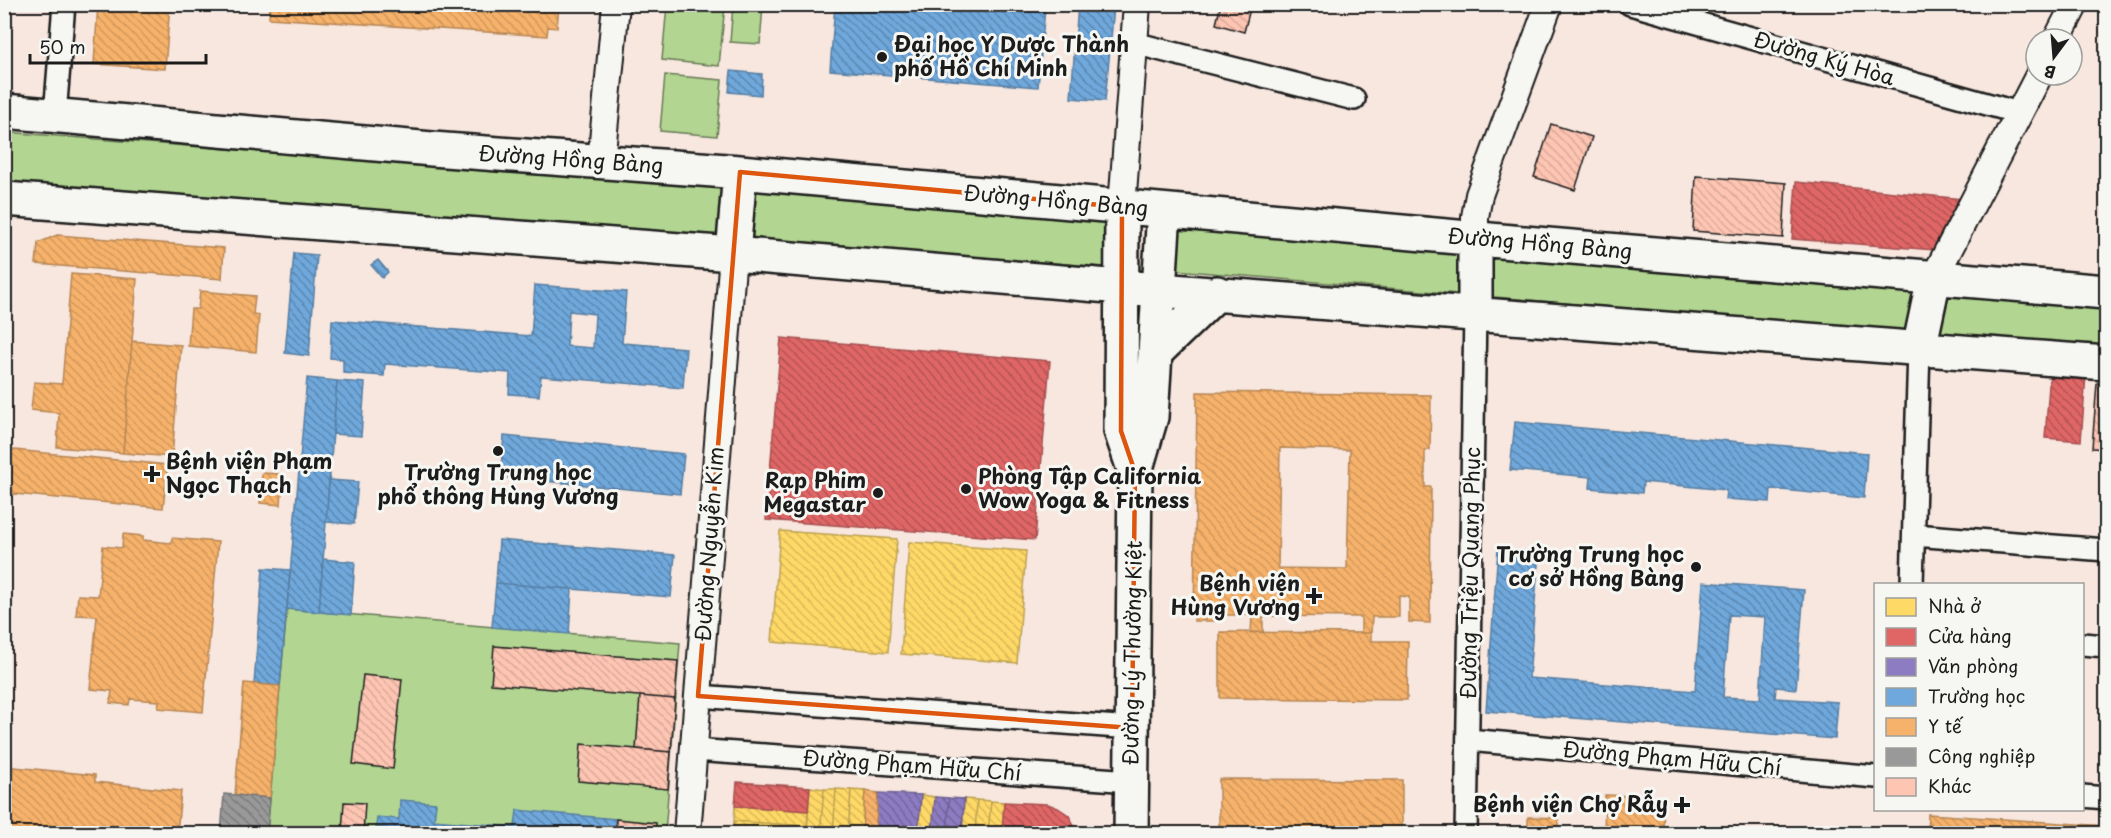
<svg xmlns="http://www.w3.org/2000/svg" width="2111" height="838" font-family="'Playpen Sans',sans-serif">
	<style>
		.green { fill: #b2d691; stroke: #677956; stroke-width: 1.5 }
		.homes { fill: url(#homes-back-hatch); stroke: #bba050; stroke-width: 1.5 }
		.shops { fill: url(#shops-back-hatch); stroke: #a55050; stroke-width: 1.5 }
		.offices { fill: url(#offices-back-hatch); stroke: #6c5f91; stroke-width: 1.5 }
		.schools { fill: url(#schools-back-hatch); stroke: #567ea2; stroke-width: 1.5; fill-rule: evenodd }
		.health { fill: url(#health-back-hatch); stroke: #b58553; stroke-width: 1.5; fill-rule: evenodd }
		.industry { fill: url(#industry-back-hatch); stroke: #747474; stroke-width: 1.5 }
		.building { fill: url(#building-back-hatch); stroke: #1c1c1c; stroke-width: 1.5 }
		.lines { fill: none; stroke-linecap: round; stroke-linejoin: round }
		.minor-casing { stroke: #1c1c1c; stroke-width: 26 }
		.tertiary-casing { stroke: #1c1c1c; stroke-width: 30 }
		.primary-casing { stroke: #1c1c1c; stroke-width: 38 }
		.minor { stroke: #f6f6f2; stroke-width: 21 }
		.tertiary { stroke: #f6f6f2; stroke-width: 26 }
		.primary { stroke: #f6f6f2; stroke-width: 33 }
		.marked { fill: none; stroke: #de560d; stroke-width: 4.5; stroke-linejoin: round }
		.poi-dot { fill: #1c1c1c; stroke: #f6f6f2; stroke-width: 2 }
		.labels { text-anchor: middle; stroke-width: 6; stroke-linejoin: round; paint-order: stroke }
		.poi-label { font-size: 21px; font-weight: bold; fill: #1c1c1c; stroke: #f6f6f2; text-anchor: end }
		.street-label { font-size: 21px; fill: #1c1c1c; stroke: #f6f6f2 }
	</style>
	<defs>
		<pattern id="homes-back-hatch" width="6" height="6" patternUnits="userSpaceOnUse" patternTransform="scale(1.5)"><rect width="6" height="6" fill="#ffd966"/><path d="M-1 5l2 2M0 0l6 6M5-1l2 2" fill="none" stroke="#daba58"/></pattern>
		<pattern id="shops-back-hatch" width="6" height="6" patternUnits="userSpaceOnUse" patternTransform="scale(1.5)"><rect width="6" height="6" fill="#e06666"/><path d="M-1 5l2 2M0 0l6 6M5-1l2 2" fill="none" stroke="#b55353"/></pattern>
		<pattern id="offices-back-hatch" width="6" height="6" patternUnits="userSpaceOnUse" patternTransform="scale(1.5)"><rect width="6" height="6" fill="#8e7cc3"/><path d="M-1 5l2 2M0 0l6 6M5-1l2 2" fill="none" stroke="#73659e"/></pattern>
		<pattern id="schools-back-hatch" width="6" height="6" patternUnits="userSpaceOnUse" patternTransform="scale(1.5)"><rect width="6" height="6" fill="#6fa8dc"/><path d="M-1 5l2 2M0 0l6 6M5-1l2 2" fill="none" stroke="#5a88b2"/></pattern>
		<pattern id="health-back-hatch" width="6" height="6" patternUnits="userSpaceOnUse" patternTransform="scale(1.5)"><rect width="6" height="6" fill="#f6b26b"/><path d="M-1 5l2 2M0 0l6 6M5-1l2 2" fill="none" stroke="#d2985c"/></pattern>
		<pattern id="industry-back-hatch" width="6" height="6" patternUnits="userSpaceOnUse" patternTransform="scale(1.5)"><rect width="6" height="6" fill="#999"/><path d="M-1 5l2 2M0 0l6 6M5-1l2 2" fill="none" stroke="#7c7c7c"/></pattern>
		<pattern id="building-back-hatch" width="6" height="6" patternUnits="userSpaceOnUse" patternTransform="scale(1.5)"><rect width="6" height="6" fill="#fec5b3"/><path d="M-1 5l2 2M0 0l6 6M5-1l2 2" fill="none" stroke="#d9a999"/></pattern>
	</defs>
	<rect width="100%" height="100%" fill="#f8e7df"/>
	<filter id="ink" filterUnits="userSpaceOnUse"><feTurbulence type="fractalNoise" baseFrequency=".0167" numOctaves="2"/><feDisplacementMap in="SourceGraphic" scale="12" xChannelSelector="R" yChannelSelector="G"/><feConvolveMatrix kernelMatrix="1 2 1 2 8 2 1 2 1" color-interpolation-filters="sRGB"/></filter>
	<g filter="url(#ink)">
		<path class="green" d="M 667,5 L 725,5 L 719,66 L 662,60 Z
			M 733,5 L 763,5 L 760,44 L 730,42 Z
			M 665,75 L 722,80 L 717,136 L 660,131 Z
			M 4,132 L 1110,216 L 1106,267 L 5,183 Z
			M 1180,229 L 2106,308 L 2106,349 L 1176,270 Z
			M 287,609 L 680,643 L 665,833 L 267,834 Z"/>
		<path class="homes" d="M 780,531 L 897,539 L 888,652 L 772,642 Z
			M 909,542 L 1026,551 L 1017,663 L 901,654 Z
			M 810,787 L 824,789 L 820,834 L 807,834 Z
			M 824,789 L 836,789 L 833,834 L 820,834 Z
			M 836,789 L 851,790 L 848,834 L 833,834 Z
			M 851,790 L 865,791 L 862,834 L 848,834 Z
			M 921,795 L 935,797 L 932,834 L 918,834 Z
			M 964,799 L 977,800 L 975,834 L 962,834 Z
			M 977,800 L 991,801 L 988,834 L 975,834 Z
			M 991,801 L 1004,802 L 1002,834 L 988,834 Z
			M 735,806 L 808,811 L 807,826 L 734,821 Z
			M 734,821 L 807,826 L 807,834 L 733,834 Z"/>
		<path class="shops" d="M 1796,182 L 1962,199 L 1935,250 L 1792,239 Z
			M 781,338 L 1050,361 L 1035,540 L 766,520 Z
			M 2050,372 L 2086,375 L 2081,441 L 2045,438 Z
			M 737,782 L 810,787 L 808,811 L 735,806 Z
			M 1004,802 L 1048,804 L 1058,808 L 1070,816 L 1077,834 L 1002,834 Z"/>
		<path class="offices" d="M 878,793 L 921,795 L 918,834 L 875,834 Z
			M 935,797 L 949,798 L 947,834 L 932,834 Z
			M 949,798 L 964,799 L 962,834 L 947,834 Z"/>
		<path class="schools" d="M 835,4 L 1003,4 L 1045,8 L 1038,87 L 830,70 Z
			M 1078,4 L 1114,7 L 1105,101 L 1071,98 Z
			M 731,71 L 762,74 L 761,95 L 729,92 Z
			M 294,253 L 317,255 L 309,356 L 285,353 Z
			M 378,260 L 388,272 L 382,278 L 371,265 Z
			M 535,285 L 626,292 L 622,343 L 686,348 L 683,388 L 541,376 L 539,396 L 509,394 L 510,373 L 385,364 L 384,376 L 343,373 L 343,359 L 330,358 L 332,320 L 531,336 ZM 569,311 L 595,314 L 593,348 L 567,346 Z
			M 307,378 L 337,381 L 319,612 L 287,609 Z
			M 337,381 L 365,383 L 361,436 L 333,434 Z
			M 1515,422 L 1867,453 L 1864,498 L 1771,489 L 1770,502 L 1725,499 L 1726,490 L 1643,482 L 1642,493 L 1590,488 L 1591,477 L 1510,470 Z
			M 504,436 L 684,454 L 680,494 L 500,477 Z
			M 329,480 L 358,482 L 354,524 L 326,522 Z
			M 499,540 L 675,555 L 671,597 L 496,583 Z
			M 1498,549 L 1539,552 L 1529,678 L 1695,691 L 1703,582 L 1804,590 L 1796,689 L 1776,687 L 1775,698 L 1838,702 L 1835,739 L 1486,711 ZM 1729,615 L 1765,617 L 1760,699 L 1723,697 Z
			M 323,559 L 355,562 L 351,615 L 319,612 Z
			M 263,568 L 290,570 L 280,686 L 254,684 Z
			M 496,583 L 572,589 L 569,634 L 492,627 Z
			M 400,800 L 436,803 L 434,820 L 515,827 L 517,810 L 616,819 L 615,834 L 383,834 L 383,828 L 376,827 L 377,817 L 399,819 Z"/>
		<path class="health" d="M 98,4 L 170,4 L 165,69 L 94,64 Z
			M 270,4 L 559,4 L 557,28 L 548,27 L 547,36 L 269,18 Z
			M 57,235 L 224,248 L 222,279 L 36,264 L 38,243 Z
			M 71,274 L 137,279 L 123,453 L 57,447 L 59,413 L 31,410 L 34,382 L 62,384 Z
			M 200,291 L 255,296 L 253,314 L 259,315 L 256,352 L 188,346 L 191,309 L 198,309 Z
			M 132,341 L 181,345 L 172,457 L 123,453 Z
			M 1197,392 L 1431,395 L 1430,450 L 1425,450 L 1425,487 L 1431,487 L 1430,623 L 1409,622 L 1409,597 L 1399,596 L 1399,617 L 1372,617 L 1371,633 L 1361,633 L 1361,617 L 1263,616 L 1263,632 L 1251,633 L 1252,615 L 1216,615 L 1216,621 L 1194,621 ZM 1280,448 L 1350,450 L 1347,569 L 1278,568 Z
			M 4,449 L 168,465 L 163,508 L 4,493 Z
			M 262,473 L 283,474 L 281,505 L 260,503 Z
			M 123,534 L 143,536 L 143,540 L 171,543 L 172,538 L 218,542 L 203,712 L 158,708 L 159,701 L 130,699 L 129,705 L 110,703 L 112,691 L 90,689 L 97,616 L 76,615 L 78,595 L 98,596 L 103,546 L 122,548 Z
			M 1220,632 L 1371,633 L 1371,641 L 1408,641 L 1407,700 L 1220,698 Z
			M 244,683 L 280,686 L 270,798 L 235,795 Z
			M 4,766 L 95,775 L 95,782 L 181,791 L 177,834 L 4,833 Z
			M 1219,779 L 1402,780 L 1402,834 L 1219,834 Z
			M 865,791 L 878,793 L 875,834 L 862,834 Z
			M 1605,795 L 1664,797 L 1663,834 L 1604,834 Z
			M 1928,814 L 2106,826 L 2106,834 L 1927,834 Z
			M 1528,817 L 1558,818 L 1558,834 L 1528,834 Z"/>
		<path class="industry" d="M 224,794 L 270,798 L 267,834 L 221,834 Z"/>
		<path class="building" d="M 4,4 L 9,4 L 6,31 L 4,31 Z
			M 1221,4 L 1233,4 L 1250,9 L 1244,32 L 1216,24 Z
			M 1551,124 L 1592,137 L 1575,190 L 1534,177 Z
			M 1696,176 L 1786,183 L 1783,238 L 1693,231 Z
			M 2097,383 L 2106,384 L 2106,449 L 2092,448 Z
			M 494,646 L 678,661 L 675,699 L 491,684 Z
			M 363,675 L 402,679 L 393,769 L 353,764 Z
			M 640,696 L 675,699 L 671,752 L 636,749 Z
			M 581,744 L 671,752 L 668,789 L 578,781 Z
			M 344,802 L 365,803 L 363,834 L 342,833 Z
			M 616,819 L 656,823 L 656,834 L 615,834 Z"/>
		<g class="lines">
			<g class="minor-casing">
				<path id="minor" d="M 1630,4 L 2019,113
					M 1134,43 L 1354,99
					M 55,115 L 64,4
					M 1914,535 L 2106,550
					M 1912,584 L 1919,349
					M 2082,644 L 2106,646
					M 698,696 L 1132,728
					M 1468,740 L 1876,777
					M 694,750 L 1131,781
					M 2082,796 L 2106,798
					M 1466,834 L 1475,313"/>
			</g>
			<g class="tertiary-casing">
				<path id="tertiary" d="M 2057,39 L 2075,4
					M 601,162 L 616,4
					M 1122,207 L 1137,4
					M 1475,238 L 1475,217 L 1479,195 L 1549,4
					M 1934,278 L 2039,75
					M 687,834 L 733,254"/>
			</g>
			<g class="primary-casing">
				<path id="primary" d="M 4,111 L 432,149 L 740,172 L 1512,242 L 2106,292
					M 4,199 L 733,254 L 1121,287 L 2106,363
					M 1122,207 L 1121,431 L 1135,472
					M 1475,238 L 1475,313
					M 733,254 L 740,172
					M 1919,349 L 1934,278
					M 1155,353 L 1217,293
					M 1131,834 L 1135,472 L 1151,417 L 1164,211"/>
			</g>
			<use href="#minor" class="minor"/>
			<use href="#tertiary" class="tertiary"/>
			<use href="#primary" class="primary"/>
		</g>
	</g>
	<path class="marked" d="M 740,172 L 1122,207 L 1121,431 L 1135,472 L 1132,728 L 698,696 Z"/>
	<g class="poi-dot">
		<circle cx="882" cy="57" r="6"/>
		<circle cx="498" cy="451" r="6"/>
		<path d="M149 465h6v6h6v6h-6v6h-6v-6h-6v-6h6z"/>
		<circle cx="966" cy="489" r="6"/>
		<circle cx="878" cy="493" r="6"/>
		<circle cx="1696" cy="567" r="6"/>
		<path d="M1311 587h6v6h6v6h-6v6h-6v-6h-6v-6h6z"/>
		<path d="M1679 796h6v6h6v6h-6v6h-6v-6h-6v-6h6z"/>
	</g>
	<g class="labels">
		<g class="poi-label">
			<text x="894" y="52" text-anchor="start">Đại học Y Dược Thành<tspan x="894" dy="24">phố Hồ Chí Minh</tspan></text>
			<text x="166" y="469" text-anchor="start">Bệnh viện Phạm<tspan x="166" dy="24">Ngọc Thạch</tspan></text>
			<text x="498" y="480" text-anchor="middle">Trường Trung học<tspan x="498" dy="24">phổ thông Hùng Vương</tspan></text>
			<text x="978" y="484" text-anchor="start">Phòng Tập California<tspan x="978" dy="24">Wow Yoga &amp; Fitness</tspan></text>
			<text x="866" y="488">Rạp Phim<tspan x="866" dy="24">Megastar</tspan></text>
			<text x="1684" y="562">Trường Trung học<tspan x="1684" dy="24">cơ sở Hồng Bàng</tspan></text>
			<text x="1300" y="591">Bệnh viện<tspan x="1300" dy="24">Hùng Vương</tspan></text>
			<text x="1668" y="812">Bệnh viện Chợ Rẫy</text>
		</g>
		<g class="street-label">
			<text transform="translate(1824 59) rotate(16)" y="7">Đường Ký Hòa</text>
			<text transform="translate(571 160) rotate(4)" y="7">Đường Hồng Bàng</text>
			<text transform="translate(1056 201) rotate(5)" y="7">Đường Hồng Bàng</text>
			<text transform="translate(1540 244) rotate(5)" y="7">Đường Hồng Bàng</text>
			<text transform="translate(710 544) rotate(-86)" y="7">Đường Nguyễn Kim</text>
			<text transform="translate(1471 573) rotate(-89)" y="7">Đường Triệu Quang Phục</text>
			<text transform="translate(1133 653) rotate(-89)" y="7">Đường Lý Thường Kiệt</text>
			<text transform="translate(1672 759) rotate(5)" y="7">Đường Phạm Hữu Chí</text>
			<text transform="translate(912 766) rotate(4)" y="7">Đường Phạm Hữu Chí</text>
		</g>
	</g>
	<rect width="2111" height="838" fill="none" stroke="#f6f6f2" stroke-width="24"/>
	<rect x="12" y="12" width="2087" height="814" fill="none" stroke="#1c1c1c" stroke-width="2" filter="url(#ink)"/>
	<rect x="1874" y="583" width="210" height="228" fill="#f6f6f2" stroke="#9f9f9c" stroke-width="1.5"/>
	<rect x="1886" y="598" width="30" height="18" fill="#ffd966" stroke="#9f9f9c" stroke-width="1.5"/>
	<text x="1928" y="613" font-size="18" fill="#1c1c1c">Nhà ở</text>
	<rect x="1886" y="628" width="30" height="18" fill="#e06666" stroke="#9f9f9c" stroke-width="1.5"/>
	<text x="1928" y="643" font-size="18" fill="#1c1c1c">Cửa hàng</text>
	<rect x="1886" y="658" width="30" height="18" fill="#8e7cc3" stroke="#9f9f9c" stroke-width="1.5"/>
	<text x="1928" y="673" font-size="18" fill="#1c1c1c">Văn phòng</text>
	<rect x="1886" y="688" width="30" height="18" fill="#6fa8dc" stroke="#9f9f9c" stroke-width="1.5"/>
	<text x="1928" y="703" font-size="18" fill="#1c1c1c">Trường học</text>
	<rect x="1886" y="718" width="30" height="18" fill="#f6b26b" stroke="#9f9f9c" stroke-width="1.5"/>
	<text x="1928" y="733" font-size="18" fill="#1c1c1c">Y tế</text>
	<rect x="1886" y="748" width="30" height="18" fill="#999999" stroke="#9f9f9c" stroke-width="1.5"/>
	<text x="1928" y="763" font-size="18" fill="#1c1c1c">Công nghiệp</text>
	<rect x="1886" y="778" width="30" height="18" fill="#fec5b3" stroke="#9f9f9c" stroke-width="1.5"/>
	<text x="1928" y="793" font-size="18" fill="#1c1c1c">Khác</text>
	<g transform="translate(2054 57) rotate(196)"><circle r="28" fill="#f6f6f2" stroke="#9f9f9c" stroke-width="1.5"/>
	<path d="M0-4.5L10 22L0 15L-10 22Z" fill="#1c1c1c"/>
	<text y="-9" font-size="16" font-weight="bold" text-anchor="middle" fill="#1c1c1c">B</text>
	</g>
	<path d="M30 54v9h176v-9" fill="none" stroke="#1c1c1c" stroke-width="3"/>
	<text x="39" y="54" font-size="18" fill="#1c1c1c" stroke="#f6f6f2" stroke-width="4.5" paint-order="stroke">50 m</text>
</svg>
